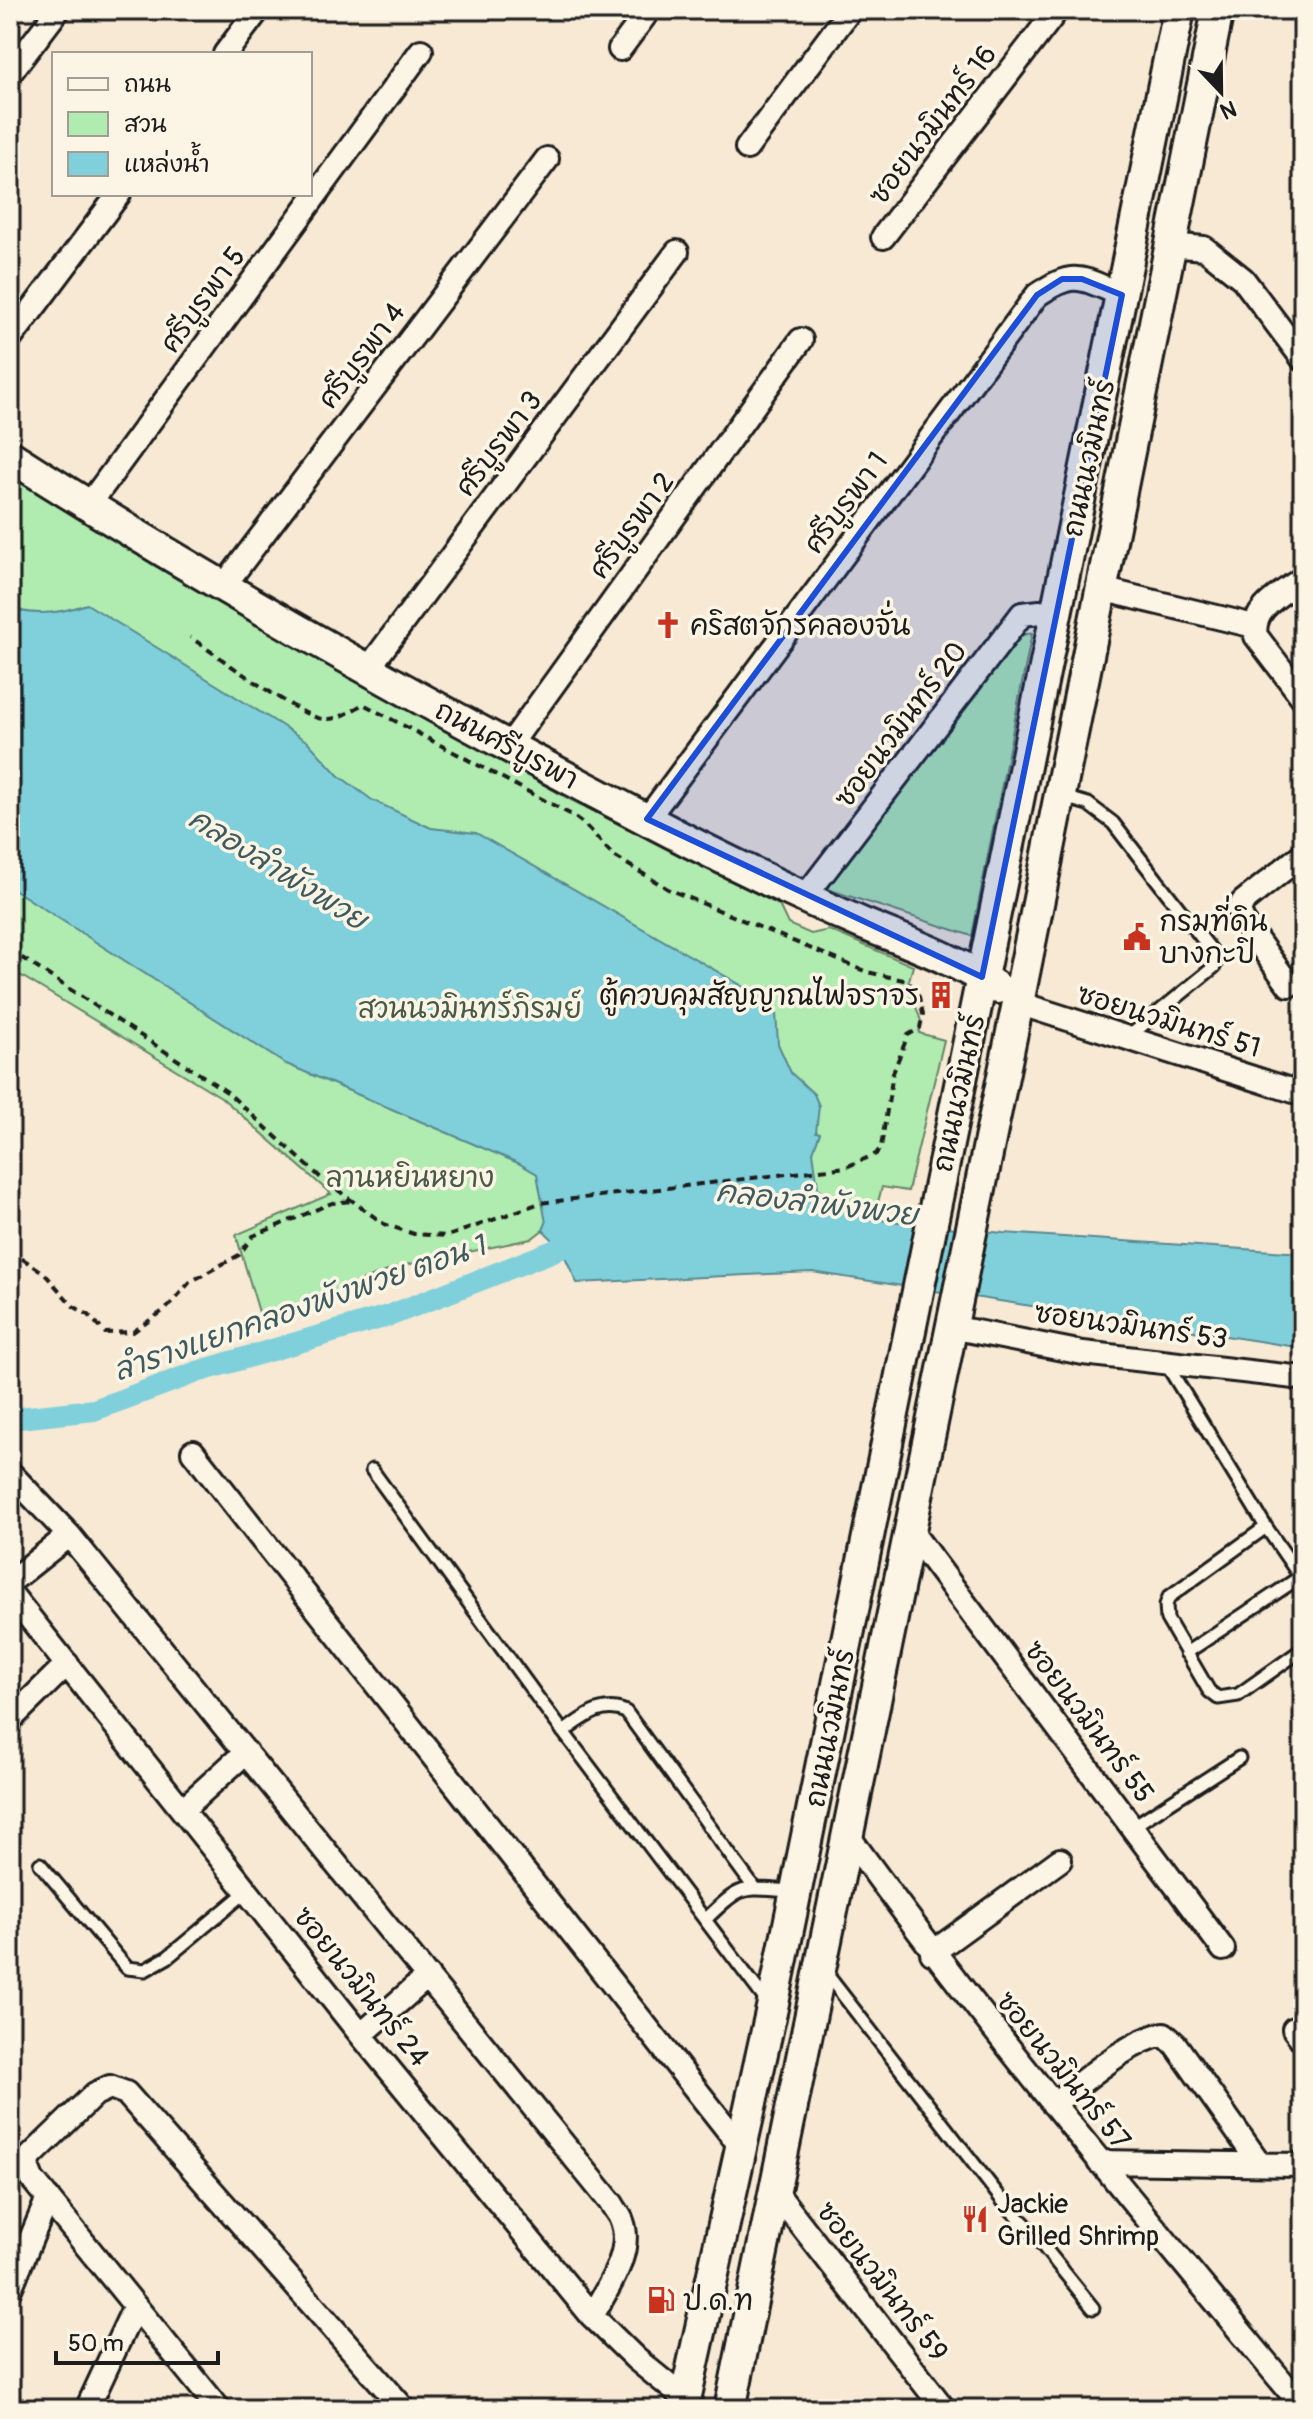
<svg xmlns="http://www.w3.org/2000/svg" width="1313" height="2419" font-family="Pangolin,'Playpen Sans Thai',sans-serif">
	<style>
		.green { fill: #b0ebb0; stroke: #668466; stroke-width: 2 }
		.water { fill: #80d0db; stroke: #58888f; stroke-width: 2 }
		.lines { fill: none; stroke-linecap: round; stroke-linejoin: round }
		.canal { stroke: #80d0db; stroke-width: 22 }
		.lane-casing { stroke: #1c1c1c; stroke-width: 17 }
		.street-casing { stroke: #1c1c1c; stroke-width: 28 }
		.secondary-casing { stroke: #1c1c1c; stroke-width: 36 }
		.path { stroke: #1c1c1c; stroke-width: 4; stroke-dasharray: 8 6; stroke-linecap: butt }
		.lane { stroke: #fcf5e5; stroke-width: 11 }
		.street { stroke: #fcf5e5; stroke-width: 22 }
		.secondary { stroke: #fcf5e5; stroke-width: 30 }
		.marked { fill: #1d4ed8; fill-opacity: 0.2; stroke: #1d4ed8; stroke-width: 6; stroke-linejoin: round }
		.labels { text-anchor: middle; stroke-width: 7; stroke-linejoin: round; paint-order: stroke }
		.street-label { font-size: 28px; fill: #1c1c1c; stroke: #fcf5e5 }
		.poi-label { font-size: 28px; fill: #1c1c1c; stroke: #fcf5e5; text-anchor: start }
		.park-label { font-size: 28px; fill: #485a48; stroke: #fcf5e5 }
		.water-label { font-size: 30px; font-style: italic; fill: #3f5b5f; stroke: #fcf5e5 }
	</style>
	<rect width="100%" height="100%" fill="#f7e9d4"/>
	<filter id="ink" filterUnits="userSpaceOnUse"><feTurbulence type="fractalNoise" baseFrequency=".0125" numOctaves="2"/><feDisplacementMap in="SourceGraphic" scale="16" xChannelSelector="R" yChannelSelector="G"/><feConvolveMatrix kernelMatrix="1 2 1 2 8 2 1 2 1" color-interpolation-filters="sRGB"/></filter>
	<g filter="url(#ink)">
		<path class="green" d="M 10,470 L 324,660 L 571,800 L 779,905 L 788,924 L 811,934 L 829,930 L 913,966 L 908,984 L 921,1021 L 919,1033 L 944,1040 L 908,1191 L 882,1187 L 874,1217 L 863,1218 L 824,1199 L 543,1230 L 531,1239 L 401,1266 L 261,1319 L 236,1235 L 331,1194 L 221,1097 L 10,969 Z
			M 1032,633 L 972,936 L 821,887 L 1012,637 Z"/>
		<path class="water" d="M 87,604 L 308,742 L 338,775 L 372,800 L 431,828 L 476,833 L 772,1003 L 776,1013 L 778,1044 L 791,1073 L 814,1094 L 819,1106 L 816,1132 L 820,1133 L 813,1152 L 818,1188 L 824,1199 L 863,1218 L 1003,1233 L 1303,1253 L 1303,1348 L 812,1272 L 577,1283 L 561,1248 L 543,1230 L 546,1223 L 537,1174 L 518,1163 L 284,1063 L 10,887 L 10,607 C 34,618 64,612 87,604 Z"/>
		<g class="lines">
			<path class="canal" d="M 10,1419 L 94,1410 L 197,1372 L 391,1315 L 561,1248 L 588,1242"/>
			<g class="lane-casing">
				<path id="lane" d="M 1060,796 L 1088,804 L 1113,823 L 1218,959 L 1214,967 L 1127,1038
					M 1165,1362 L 1266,1527 L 1303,1581
					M 372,1470 L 543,1705 L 767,2002
					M 1266,1527 L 1169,1597 L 1166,1605 L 1167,1619 L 1209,1691 L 1218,1698 L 1238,1695 L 1303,1649
					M 1186,1653 L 1300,1577
					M 563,1732 C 584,1718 601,1701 626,1712 L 755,1889
					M 1132,1827 L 1239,1758
					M 40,1864 L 127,1968 L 145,1970 L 168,1957 L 247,1891
					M 705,1920 C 743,1883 741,1888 792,1891
					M 825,1972 L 1006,2205 L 1027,2226 L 1093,2308"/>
			</g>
			<g class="street-casing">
				<path id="street" d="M 620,49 L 649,10
					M 225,54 L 258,10
					M 10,73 L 58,10
					M 747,148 L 850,10
					M 883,237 L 1057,10
					M 1170,245 L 1204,248 L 1243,279 L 1303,359
					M 10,339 L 119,194
					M 88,506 L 421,51
					M 1303,578 C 1284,593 1250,608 1256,636 L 1303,698
					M 223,587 L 547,159
					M 1101,589 L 1254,626
					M 368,669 L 677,252
					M 509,746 L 801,340
					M 647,819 L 1037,295 C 1076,269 1080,278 1122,295
					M 804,898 L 1022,614 L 1040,612 L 1056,617
					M 1289,985 L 1243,921 L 1239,912 L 1243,902 L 1303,854
					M 1018,1003 L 1303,1094
					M 951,1327 L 1083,1353 L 1303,1378
					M 193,1452 L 742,2148
					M 10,1473 L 69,1535 L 612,2204 C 615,2210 620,2215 622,2221 C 634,2252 606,2290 592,2316
					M 910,1530 L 1223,1949
					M 10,1582 L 69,1535
					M 10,1593 L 361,2035 L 592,2316 L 636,2359 L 685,2399
					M 10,1720 L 67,1664
					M 183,1809 L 246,1752
					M 849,1837 C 991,2034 1148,2220 1303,2407
					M 932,1953 L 1060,1860
					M 1294,2029 L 1303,2041
					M 361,2035 L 428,1976
					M 1053,2104 C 1084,2082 1127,2041 1164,2034 L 1175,2044 L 1260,2164
					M 1099,2162 L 1303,2165
					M 774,2190 L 944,2409
					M 10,2289 L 48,2198
					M 87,2409 L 135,2306
					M 219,2409 L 32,2179 L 27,2166 L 31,2156 L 95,2094 L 110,2087 L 126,2093 L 404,2409"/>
			</g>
			<g class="secondary-casing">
				<path id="secondary" d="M 10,456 C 230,597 460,723 692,843 C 748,871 804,898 861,923 C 906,942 957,959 997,988
					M 683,2409 L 772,2008 L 1179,10
					M 730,2409 L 1018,1003 L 1218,10"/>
			</g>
			<path class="path" d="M 10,950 L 227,1092 L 320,1177 L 384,1224 L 414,1234 L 448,1236 L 540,1203 L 846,1167 L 876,1154 L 881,1147 L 893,1073 L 908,1035 L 920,1028 L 923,1014 L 919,997 L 908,981 L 867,972 L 668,889 L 614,856 L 584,824 L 572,815 L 363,704 C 350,712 339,720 323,719 C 301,718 214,653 190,637
				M 10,1251 L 43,1272 L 73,1306 L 89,1315 L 105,1333 L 133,1332 L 166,1309 L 190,1282 L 239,1255 L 253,1236 L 332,1203 L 353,1201"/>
			<use href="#lane" class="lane"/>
			<use href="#street" class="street"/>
			<use href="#secondary" class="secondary"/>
		</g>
	</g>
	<path class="marked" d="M 1062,279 L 1082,279 L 1122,295 L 982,977 L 647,819 L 1037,295 Z"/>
	<defs>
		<g id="church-bare" transform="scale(2.16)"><path d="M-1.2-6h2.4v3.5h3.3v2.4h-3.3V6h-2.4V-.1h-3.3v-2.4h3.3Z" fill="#c8321e" stroke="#fcf5e5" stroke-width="2.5" paint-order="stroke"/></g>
		<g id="civic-bare" transform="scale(2.16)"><path d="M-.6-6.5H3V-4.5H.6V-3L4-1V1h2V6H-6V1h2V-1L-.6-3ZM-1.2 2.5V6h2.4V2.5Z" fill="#c8321e" stroke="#fcf5e5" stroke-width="2.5" paint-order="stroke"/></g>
		<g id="building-bare" transform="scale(2.16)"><path d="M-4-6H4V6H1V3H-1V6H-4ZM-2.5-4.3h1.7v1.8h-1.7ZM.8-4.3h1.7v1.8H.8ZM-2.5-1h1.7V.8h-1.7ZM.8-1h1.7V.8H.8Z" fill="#c8321e" stroke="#fcf5e5" stroke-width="2.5" paint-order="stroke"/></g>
		<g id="restaurant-bare" transform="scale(2.16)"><path d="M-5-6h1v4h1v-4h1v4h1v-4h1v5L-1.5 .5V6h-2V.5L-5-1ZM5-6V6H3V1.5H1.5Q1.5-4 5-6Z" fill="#c8321e" stroke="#fcf5e5" stroke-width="2.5" paint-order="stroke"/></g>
		<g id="fuel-bare" transform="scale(2.16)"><path d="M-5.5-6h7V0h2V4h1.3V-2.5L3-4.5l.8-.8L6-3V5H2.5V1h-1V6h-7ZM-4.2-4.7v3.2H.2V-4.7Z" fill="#c8321e" stroke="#fcf5e5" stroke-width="2.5" paint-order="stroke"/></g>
	</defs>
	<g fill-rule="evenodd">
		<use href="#church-bare" x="668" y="625"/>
		<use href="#civic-bare" x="1137" y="937"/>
		<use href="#building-bare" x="941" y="995"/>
		<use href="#restaurant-bare" x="975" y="2219"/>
		<use href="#fuel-bare" x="661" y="2300"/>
	</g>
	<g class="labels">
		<g class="street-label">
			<text transform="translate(932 124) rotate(-53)" y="10">ซอยนวมินทร์ 16</text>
			<text transform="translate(202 299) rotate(-54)" y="10">ศรีบูรพา 5</text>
			<text transform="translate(361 355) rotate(-53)" y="10">ศรีบูรพา 4</text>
			<text transform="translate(498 443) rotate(-53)" y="10">ศรีบูรพา 3</text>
			<text transform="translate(1088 458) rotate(-78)" y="10">ถนนนวมินทร์</text>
			<text transform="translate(845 502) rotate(-53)" y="10">ศรีบูรพา 1</text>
			<text transform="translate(631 525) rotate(-54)" y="10">ศรีบูรพา 2</text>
			<text transform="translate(900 724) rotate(-53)" y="10">ซอยนวมินทร์ 20</text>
			<text transform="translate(507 744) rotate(28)" y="10">ถนนศรีบูรพา</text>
			<text transform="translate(1169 1020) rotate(17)" y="10">ซอยนวมินทร์ 51</text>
			<text transform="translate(958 1093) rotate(-78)" y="10">ถนนนวมินทร์</text>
			<text transform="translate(1131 1325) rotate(8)" y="10">ซอยนวมินทร์ 53</text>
			<text transform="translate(1090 1721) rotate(53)" y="10">ซอยนวมินทร์ 55</text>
			<text transform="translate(829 1728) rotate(-79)" y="10">ถนนนวมินทร์</text>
			<text transform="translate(362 1986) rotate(51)" y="10">ซอยนวมินทร์ 24</text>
			<text transform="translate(1064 2070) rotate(51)" y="10">ซอยนวมินทร์ 57</text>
			<text transform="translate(883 2281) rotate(52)" y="10">ซอยนวมินทร์ 59</text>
		</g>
		<g class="poi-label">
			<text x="690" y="635">คริสตจักรคลองจั่น</text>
			<text x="1159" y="931">กรมที่ดิน<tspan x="1159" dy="32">บางกะปิ</tspan></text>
			<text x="919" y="1005" text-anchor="end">ตู้ควบคุมสัญญาณไฟจราจร</text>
			<text x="997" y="2213">Jackie<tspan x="997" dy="32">Grilled Shrimp</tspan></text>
			<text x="683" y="2310">ป.ด.ท</text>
		</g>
		<g class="park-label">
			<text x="470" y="1018">สวนนวมินทร์ภิรมย์</text>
			<text x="410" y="1187">ลานหยินหยาง</text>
		</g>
		<g class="water-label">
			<text transform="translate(278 869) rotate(32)" y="10">คลองลำพังพวย</text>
			<text transform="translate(817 1203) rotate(7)" y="10">คลองลำพังพวย</text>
			<text transform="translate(299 1308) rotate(-19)" y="10">ลำรางแยกคลองพังพวย ตอน 1</text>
		</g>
	</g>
	<rect width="1313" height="2419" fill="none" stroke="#fcf5e5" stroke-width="40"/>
	<rect x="20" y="20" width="1273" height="2379" fill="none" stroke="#1c1c1c" stroke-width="3" filter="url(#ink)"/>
	<rect x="52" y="52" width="260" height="144" fill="#fcf5e5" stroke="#a29e95" stroke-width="2"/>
	<rect x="68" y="78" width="40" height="12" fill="#fcf5e5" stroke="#a29e95" stroke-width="2"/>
	<text x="124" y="92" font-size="24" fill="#1c1c1c">ถนน</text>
	<rect x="68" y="112" width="40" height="24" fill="#b0ebb0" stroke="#a29e95" stroke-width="2"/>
	<text x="124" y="132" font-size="24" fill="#1c1c1c">สวน</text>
	<rect x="68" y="152" width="40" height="24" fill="#80d0db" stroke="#a29e95" stroke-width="2"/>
	<text x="124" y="172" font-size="24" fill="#1c1c1c">แหล่งน้ำ</text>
	<g transform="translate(1221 92) rotate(158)" stroke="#fcf5e5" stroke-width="6" paint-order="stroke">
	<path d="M0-6L14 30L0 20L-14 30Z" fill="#1c1c1c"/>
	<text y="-12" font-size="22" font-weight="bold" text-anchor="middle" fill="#1c1c1c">N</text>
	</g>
	<path d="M56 2351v12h162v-12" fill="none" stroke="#1c1c1c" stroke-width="4"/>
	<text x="68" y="2351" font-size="24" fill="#1c1c1c" stroke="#fcf5e5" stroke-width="6" paint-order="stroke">50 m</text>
</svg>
